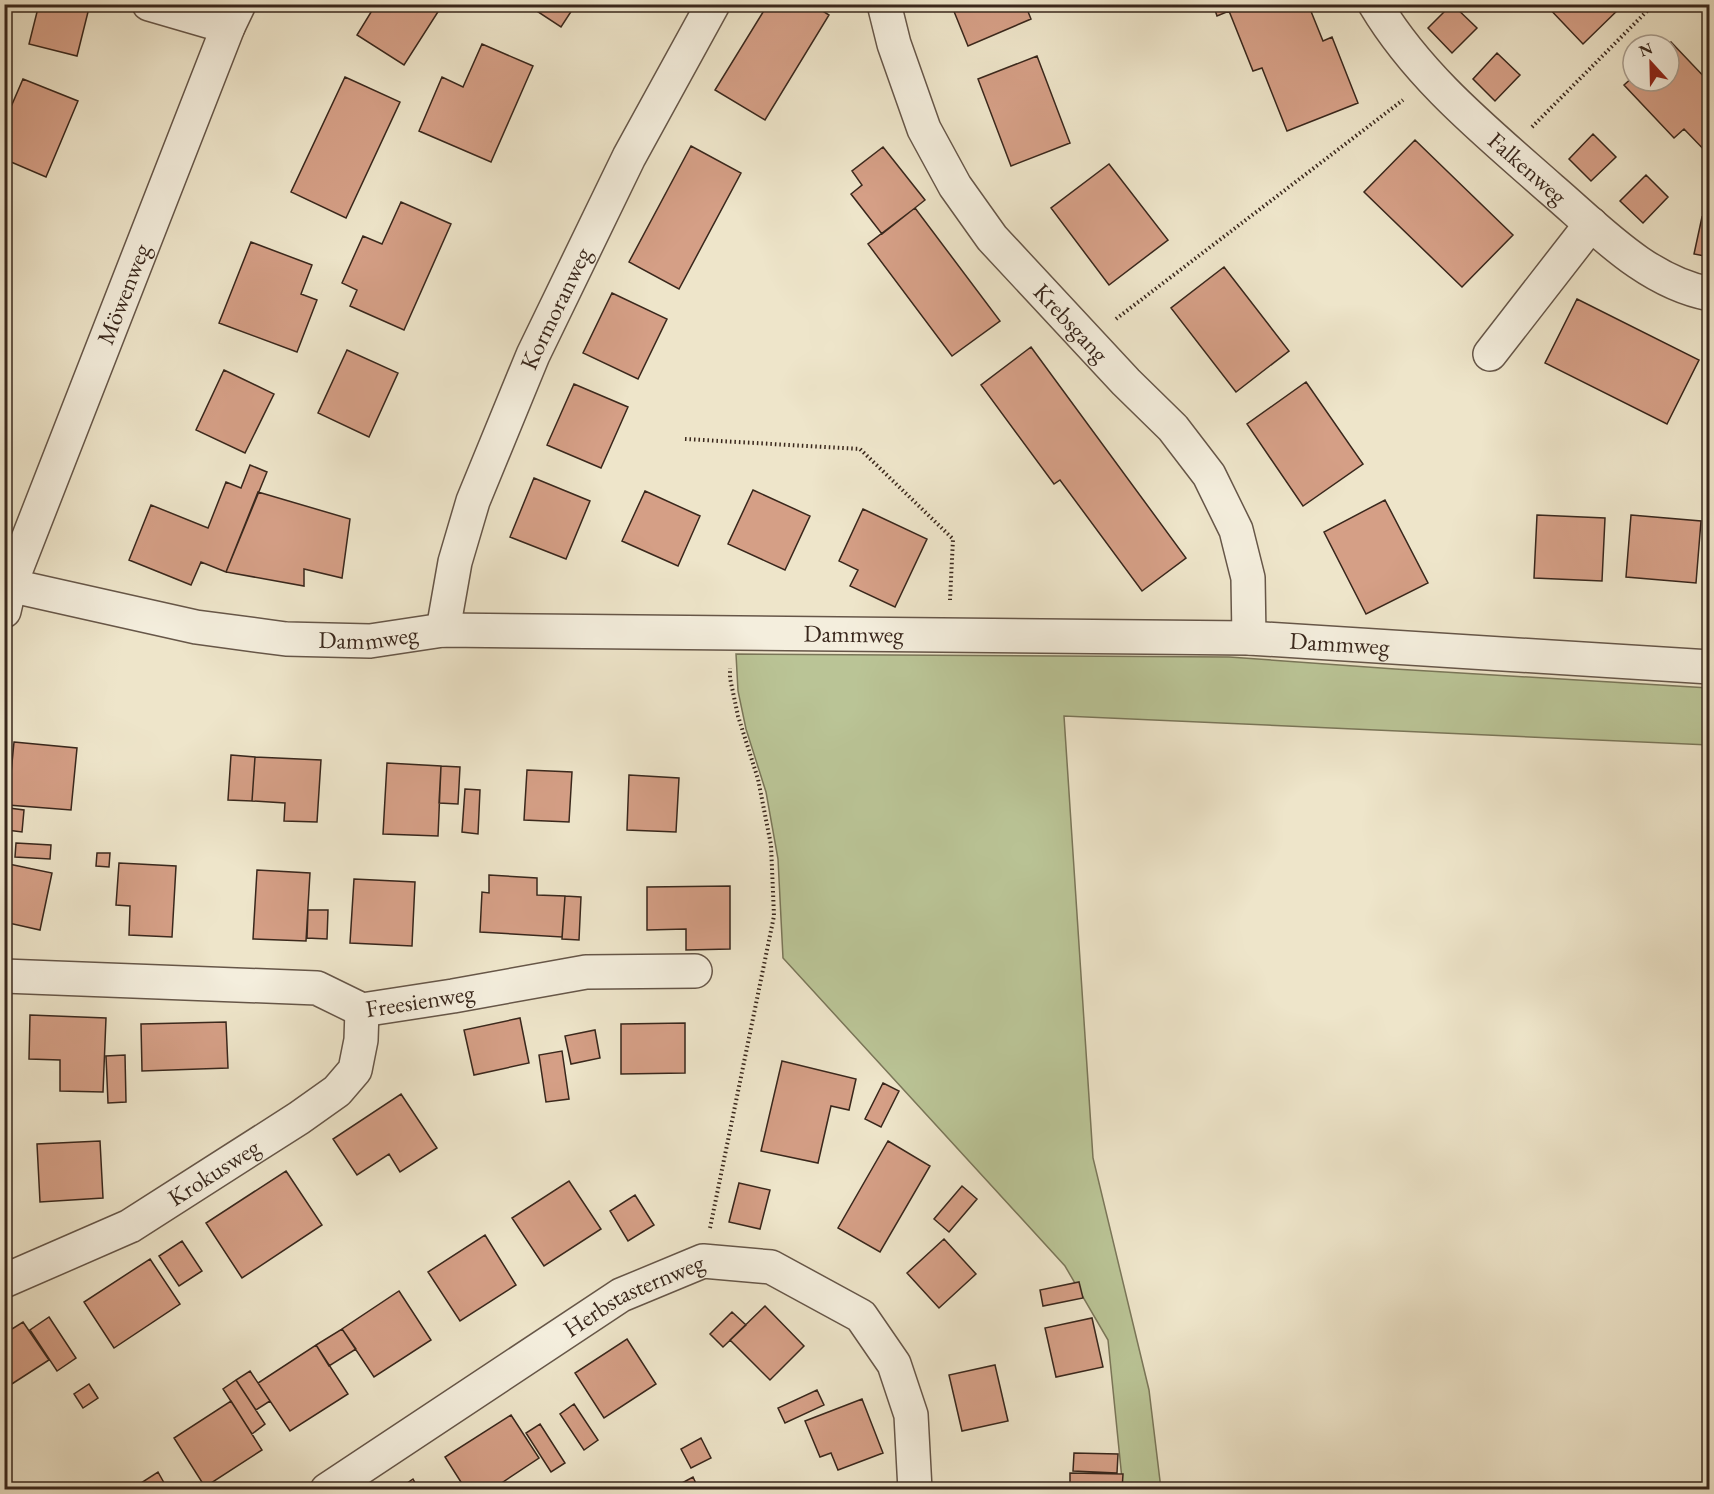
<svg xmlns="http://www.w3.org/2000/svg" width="1714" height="1494" font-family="'EB Garamond',serif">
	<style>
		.green { fill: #bac496; stroke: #7a7659; stroke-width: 1.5 }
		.building { fill: #d59f86; stroke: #39271c; stroke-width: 1.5 }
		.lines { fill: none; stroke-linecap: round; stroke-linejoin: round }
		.minor-casing { stroke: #665648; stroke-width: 36 }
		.path { stroke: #39271c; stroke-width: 4; stroke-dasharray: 1.5 3; stroke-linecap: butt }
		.minor { stroke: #f4eedd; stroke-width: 33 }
		.labels { text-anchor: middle; stroke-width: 5; stroke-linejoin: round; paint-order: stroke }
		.street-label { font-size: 24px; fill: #39271c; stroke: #f4eedd }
	</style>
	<rect width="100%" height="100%" fill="#eee5ca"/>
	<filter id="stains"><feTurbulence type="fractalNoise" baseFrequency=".00333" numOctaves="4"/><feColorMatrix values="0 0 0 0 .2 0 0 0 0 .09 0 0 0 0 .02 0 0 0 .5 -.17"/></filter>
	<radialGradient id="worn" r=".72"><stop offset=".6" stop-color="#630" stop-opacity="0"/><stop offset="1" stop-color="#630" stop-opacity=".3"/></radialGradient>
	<path class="green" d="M 736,654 L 1229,657 L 1395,669 L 1709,688 L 1709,745 L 1064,716 L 1093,1158 L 1149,1390 L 1161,1489 L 1123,1489 L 1108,1340 L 1065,1266 L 783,958 L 778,859 L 766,792 L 746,729 L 738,691 Z"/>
	<path class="building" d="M 39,4 L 90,4 L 77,56 L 29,44 Z
		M 376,4 L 443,4 L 404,65 L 357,35 Z
		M 526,4 L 576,4 L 561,27 Z
		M 768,4 L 812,4 L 829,15 L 765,120 L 715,90 Z
		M 951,4 L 1025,4 L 1031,19 L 968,46 Z
		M 1213,4 L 1308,4 L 1323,41 L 1332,37 L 1358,103 L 1287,131 L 1262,68 L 1253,71 L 1229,11 L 1217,16 Z
		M 1452,4 L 1477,28 L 1452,53 L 1428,28 Z
		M 1545,4 L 1624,4 L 1583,44 Z
		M 1671,42 L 1710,83 L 1710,156 L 1684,129 L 1674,138 L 1624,85 L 1633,77 L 1633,81 L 1669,81 L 1669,45 L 1667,45 Z
		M 482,44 L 533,66 L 491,162 L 419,131 L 442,77 L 463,87 Z
		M 1497,53 L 1520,75 L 1495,101 L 1473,79 Z
		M 1037,56 L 1070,143 L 1011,166 L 978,79 Z
		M 345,77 L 400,102 L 346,218 L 291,192 Z
		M 23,79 L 78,101 L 46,177 L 4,159 L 4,123 Z
		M 1593,134 L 1616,157 L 1591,181 L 1569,159 Z
		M 1415,140 L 1513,235 L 1462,287 L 1364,192 Z
		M 691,146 L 741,173 L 679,289 L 629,262 Z
		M 883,147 L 925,200 L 882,234 L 851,194 L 862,185 L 852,171 Z
		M 1109,164 L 1168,240 L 1109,285 L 1051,208 Z
		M 1646,175 L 1668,197 L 1643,223 L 1620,201 Z
		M 401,202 L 451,224 L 404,330 L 350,306 L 357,290 L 342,283 L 363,236 L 382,244 Z
		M 915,208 L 1000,321 L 952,356 L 868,244 Z
		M 1702,217 L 1710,219 L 1710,257 L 1694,254 Z
		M 251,242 L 312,265 L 301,294 L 317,300 L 297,352 L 219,323 Z
		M 1224,267 L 1289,351 L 1236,392 L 1171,308 Z
		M 612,293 L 667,319 L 638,379 L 583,353 Z
		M 1577,299 L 1699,360 L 1667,424 L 1545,363 Z
		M 1031,347 L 1186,558 L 1142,591 L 1060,480 L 1054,484 L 981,385 Z
		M 347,350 L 398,373 L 369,437 L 318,413 Z
		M 224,370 L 274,394 L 245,453 L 196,430 Z
		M 1306,382 L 1363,464 L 1303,506 L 1247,424 Z
		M 574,384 L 628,407 L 601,468 L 547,445 Z
		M 250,465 L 267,472 L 226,572 L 201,562 L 191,585 L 129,560 L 151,505 L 208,528 L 226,482 L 241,488 Z
		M 534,478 L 590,501 L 566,559 L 510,537 Z
		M 753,490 L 810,516 L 785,570 L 728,544 Z
		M 645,491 L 700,516 L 678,566 L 622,541 Z
		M 258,492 L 350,519 L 342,578 L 304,569 L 304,586 L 226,572 Z
		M 1385,500 L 1428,583 L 1366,614 L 1324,532 Z
		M 863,509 L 927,539 L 895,607 L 850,586 L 858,570 L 839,561 Z
		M 1537,515 L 1605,518 L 1602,581 L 1534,578 Z
		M 1631,515 L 1701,521 L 1696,583 L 1626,577 Z
		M 14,742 L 77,748 L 71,810 L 8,805 Z
		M 231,755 L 255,757 L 252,801 L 228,800 Z
		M 255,757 L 321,760 L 317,822 L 284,821 L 285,803 L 252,801 Z
		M 387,763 L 441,766 L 438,836 L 383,834 Z
		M 441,766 L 460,767 L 458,804 L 439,803 Z
		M 527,770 L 572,772 L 569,822 L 524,820 Z
		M 629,775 L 679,778 L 676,832 L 627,830 Z
		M 465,789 L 480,790 L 478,834 L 462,832 Z
		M 9,808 L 24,810 L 22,832 L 7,830 Z
		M 16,843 L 51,845 L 50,859 L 15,857 Z
		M 97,853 L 110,853 L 109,867 L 96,866 Z
		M 4,863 L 52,873 L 40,930 L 4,922 Z
		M 119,863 L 176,866 L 172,937 L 129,935 L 130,906 L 116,905 Z
		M 257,870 L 310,873 L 306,941 L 253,939 Z
		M 489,875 L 537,878 L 537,895 L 565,896 L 562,937 L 480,932 L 482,892 L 489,893 Z
		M 354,879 L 415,882 L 412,946 L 350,943 Z
		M 730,886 L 730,949 L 686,950 L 686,929 L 647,930 L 647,887 Z
		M 565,896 L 581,897 L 579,940 L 562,939 Z
		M 308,910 L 328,910 L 327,939 L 307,938 Z
		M 30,1015 L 106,1018 L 103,1092 L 60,1091 L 60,1060 L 29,1059 Z
		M 520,1018 L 529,1063 L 474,1075 L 464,1030 Z
		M 226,1022 L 228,1068 L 142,1071 L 141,1024 Z
		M 685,1023 L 685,1073 L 621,1074 L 621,1024 Z
		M 595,1030 L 600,1058 L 571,1064 L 565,1036 Z
		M 562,1051 L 569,1099 L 546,1102 L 539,1055 Z
		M 125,1055 L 126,1102 L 108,1103 L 106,1056 Z
		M 782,1061 L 856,1079 L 849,1110 L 831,1106 L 818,1163 L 761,1151 Z
		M 883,1083 L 899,1091 L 881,1127 L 865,1119 Z
		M 401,1094 L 437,1148 L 400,1172 L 389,1154 L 357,1175 L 333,1139 Z
		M 100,1141 L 103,1198 L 40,1202 L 37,1144 Z
		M 888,1141 L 930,1166 L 880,1252 L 838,1228 Z
		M 286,1171 L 322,1225 L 242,1278 L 206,1223 Z
		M 569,1181 L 601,1229 L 544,1266 L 512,1218 Z
		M 739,1183 L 770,1190 L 760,1229 L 729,1222 Z
		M 962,1186 L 977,1199 L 949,1232 L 934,1219 Z
		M 635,1195 L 654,1225 L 628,1241 L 610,1211 Z
		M 485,1235 L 516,1285 L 460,1321 L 428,1272 Z
		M 944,1239 L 976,1274 L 939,1308 L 907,1273 Z
		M 182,1241 L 202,1271 L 179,1286 L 159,1256 Z
		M 150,1259 L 180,1304 L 114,1348 L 84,1302 Z
		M 1079,1282 L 1083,1298 L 1043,1306 L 1040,1290 Z
		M 399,1291 L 431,1340 L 374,1377 L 342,1329 Z
		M 765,1306 L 804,1346 L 770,1380 L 730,1340 Z
		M 732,1312 L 746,1325 L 723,1347 L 710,1334 Z
		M 49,1317 L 76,1358 L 57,1371 L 30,1330 Z
		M 1092,1318 L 1103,1367 L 1056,1377 L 1045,1328 Z
		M 23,1322 L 49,1360 L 4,1389 L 4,1334 Z
		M 342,1329 L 356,1349 L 329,1366 L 316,1345 Z
		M 627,1339 L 656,1384 L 604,1418 L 575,1373 Z
		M 316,1345 L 348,1394 L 290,1431 L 258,1383 Z
		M 995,1365 L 1008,1421 L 962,1431 L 949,1375 Z
		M 250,1371 L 270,1401 L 256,1410 L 236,1380 Z
		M 236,1380 L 265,1424 L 252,1434 L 223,1389 Z
		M 89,1384 L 98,1398 L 83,1408 L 74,1394 Z
		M 817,1390 L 824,1405 L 785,1423 L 778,1408 Z
		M 862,1399 L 883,1453 L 838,1470 L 831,1453 L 820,1457 L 805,1421 Z
		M 231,1401 L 262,1450 L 205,1487 L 174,1438 Z
		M 574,1404 L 598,1440 L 584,1450 L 560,1414 Z
		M 511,1415 L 539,1458 L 491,1490 L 466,1490 L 445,1457 Z
		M 540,1424 L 565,1463 L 551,1472 L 526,1433 Z
		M 701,1438 L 711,1458 L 691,1468 L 681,1449 Z
		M 1074,1453 L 1118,1454 L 1117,1473 L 1073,1471 Z
		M 158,1472 L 168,1490 L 130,1490 Z
		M 1070,1473 L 1123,1474 L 1122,1490 L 1070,1490 Z
		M 693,1477 L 699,1490 L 669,1490 Z
		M 413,1479 L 419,1490 L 397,1490 Z"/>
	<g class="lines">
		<g class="minor-casing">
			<g id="minor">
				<path d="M 149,4 L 228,27"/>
				<path id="s1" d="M 884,4 L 894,44 L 924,129 L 955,186 L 992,238 L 1126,382 L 1173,428 L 1209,475 L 1236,530 L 1248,578 L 1249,638"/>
				<path id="s2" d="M 1375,4 C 1419,78 1488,133 1551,189 C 1598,229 1646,282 1710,294"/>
				<path d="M 1490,354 L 1591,224"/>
				<path id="s3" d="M 4,584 L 196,627 L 286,639 L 370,641 L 443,630 L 1249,638 L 1710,667"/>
				<path id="s4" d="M 4,611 L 10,585 L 228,27 L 239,4"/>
				<path id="s5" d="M 443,630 L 455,562 L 473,501 L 533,355 L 629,157 L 713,4"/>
				<path id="s6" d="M 4,976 L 317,988 L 362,1010 L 453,996 L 586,972 L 695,971"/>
				<path id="s7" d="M 4,1281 L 130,1226 L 299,1118 L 337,1091 L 355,1070 L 361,1040 L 362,1010"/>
				<path id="s8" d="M 327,1490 L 621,1295 L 703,1261 L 771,1267 L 861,1316 L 894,1364 L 911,1415 L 915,1490"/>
			</g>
		</g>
		<path class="path" d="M 1532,127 L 1654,4
			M 1116,319 L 1403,100
			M 685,439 L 860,449 L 953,539 L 950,600
			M 710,1228 L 774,916 L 771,845 L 758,779 L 738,716 L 730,678 L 730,668"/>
		<use href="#minor" class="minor"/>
	</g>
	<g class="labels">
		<g class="street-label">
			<text dy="8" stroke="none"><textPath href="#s2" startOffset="225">Falkenweg</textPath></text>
			<text dy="8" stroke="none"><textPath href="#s4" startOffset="339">Möwenweg</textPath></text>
			<text dy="8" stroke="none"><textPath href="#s5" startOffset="342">Kormoranweg</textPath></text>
			<text dy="8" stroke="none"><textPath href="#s1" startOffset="376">Krebsgang</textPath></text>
			<text dy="8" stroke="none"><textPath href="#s3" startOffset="856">Dammweg</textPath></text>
			<text dy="8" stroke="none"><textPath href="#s3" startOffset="370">Dammweg</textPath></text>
			<text dy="8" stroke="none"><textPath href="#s3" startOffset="1342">Dammweg</textPath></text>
			<text dy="8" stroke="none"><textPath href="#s6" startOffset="422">Freesienweg</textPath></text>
			<text dy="8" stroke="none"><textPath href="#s7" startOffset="237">Krokusweg</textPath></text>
			<text dy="8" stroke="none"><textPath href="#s8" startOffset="364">Herbstasternweg</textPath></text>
		</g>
	</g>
	<rect width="1714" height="1494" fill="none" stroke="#eee5ca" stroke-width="24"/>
	<rect x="6" y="6" width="1702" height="1482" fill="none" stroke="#39271c" stroke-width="3"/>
	<rect x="12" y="12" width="1690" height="1470" fill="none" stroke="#39271c" stroke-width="1.5"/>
	<g transform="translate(1651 63) rotate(338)"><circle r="28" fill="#f4eedd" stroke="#a99e90" stroke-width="1.5"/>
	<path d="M0-4.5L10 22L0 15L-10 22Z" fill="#8f2418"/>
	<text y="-9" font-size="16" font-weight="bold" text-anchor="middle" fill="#39271c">N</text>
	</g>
	<rect width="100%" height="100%" filter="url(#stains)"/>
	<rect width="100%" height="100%" fill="url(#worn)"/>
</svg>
